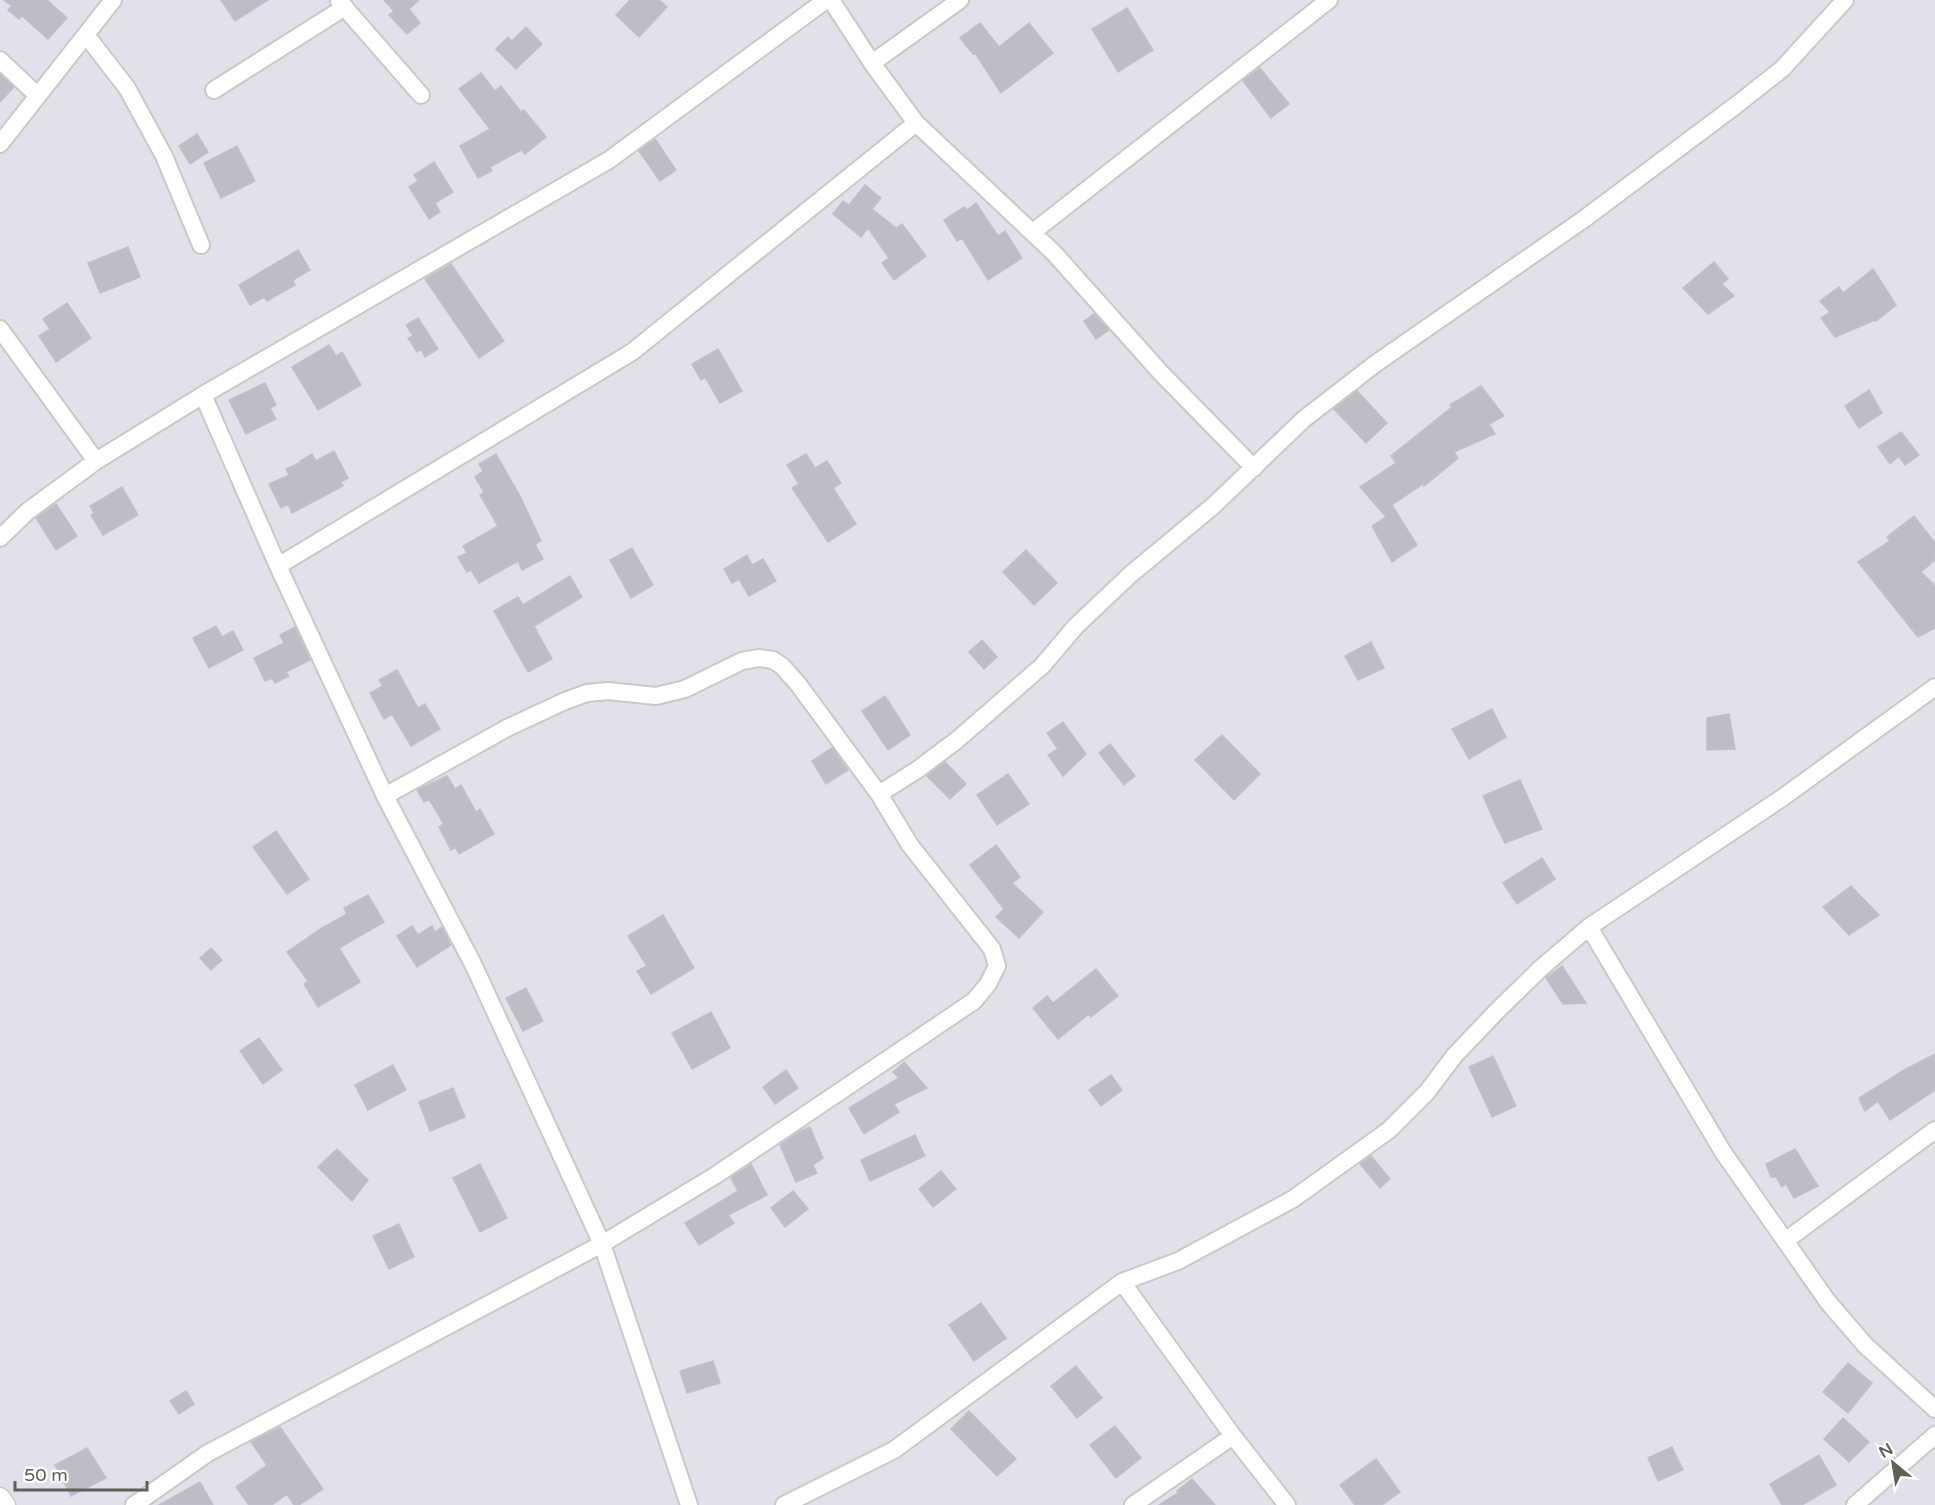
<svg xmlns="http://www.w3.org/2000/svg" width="1935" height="1505" font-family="'Varela Round',sans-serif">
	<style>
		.building { fill: #bebdc6; stroke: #c0bfcf; stroke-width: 1.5 }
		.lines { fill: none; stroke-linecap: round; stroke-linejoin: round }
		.minor-casing { stroke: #cacac4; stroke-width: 20 }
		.tertiary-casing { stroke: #cacac4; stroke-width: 21 }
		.minor { stroke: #fff; stroke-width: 16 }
		.tertiary { stroke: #fff; stroke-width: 18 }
	</style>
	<rect width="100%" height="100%" fill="#e2e0eb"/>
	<path class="building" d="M 4,0 L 47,0 L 67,18 L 48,39 L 22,16 L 19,19 L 8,10 L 12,6 Z
		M 221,0 L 268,0 L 235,21 Z
		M 384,0 L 419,0 L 409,9 L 420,23 L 407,34 L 389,15 L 394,11 Z
		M 630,0 L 659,0 L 667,7 L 639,37 L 616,15 Z
		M 1127,8 L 1153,50 L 1118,72 L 1092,29 Z
		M 980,23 L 999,47 L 1029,23 L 1053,53 L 1001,93 L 975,53 L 973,54 L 960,38 Z
		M 526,27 L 542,44 L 516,69 L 496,49 L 508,37 L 512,41 Z
		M 1260,68 L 1289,104 L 1271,118 L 1243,81 Z
		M 481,73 L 495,91 L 501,86 L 521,112 L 524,110 L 546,137 L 525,154 L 521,150 L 490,167 L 492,171 L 478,178 L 460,146 L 490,129 L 459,89 Z
		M 0,74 L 14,87 L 0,102 Z
		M 197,134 L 208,152 L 190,164 L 179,146 Z
		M 655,139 L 676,170 L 660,181 L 639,151 Z
		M 237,146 L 255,181 L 221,198 L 204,163 Z
		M 434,162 L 453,192 L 435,203 L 440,212 L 429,219 L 409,187 L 418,181 L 414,175 Z
		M 865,185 L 881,198 L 872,209 L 896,228 L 902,224 L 926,256 L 894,280 L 882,263 L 889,258 L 868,228 L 861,237 L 833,214 L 843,201 L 849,205 Z
		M 976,203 L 998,236 L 1005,231 L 1022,258 L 988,280 L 962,238 L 957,241 L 944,220 L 964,207 L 967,210 Z
		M 128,247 L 140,277 L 100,293 L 88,263 Z
		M 298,250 L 310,270 L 293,280 L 295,285 L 267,301 L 264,297 L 250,305 L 239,285 Z
		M 1714,262 L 1728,279 L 1722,284 L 1734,296 L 1708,314 L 1683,288 Z
		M 451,264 L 504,341 L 479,358 L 425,279 Z
		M 1873,269 L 1896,305 L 1876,321 L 1875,320 L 1835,337 L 1821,318 L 1830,312 L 1820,301 L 1839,287 L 1843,293 Z
		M 67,303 L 91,338 L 56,362 L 39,336 L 50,329 L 43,319 Z
		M 1094,314 L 1109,330 L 1096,339 L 1084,321 Z
		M 418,318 L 438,349 L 425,357 L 421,349 L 417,352 L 408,338 L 413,336 L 406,325 Z
		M 329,345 L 336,356 L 342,352 L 361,385 L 318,410 L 292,367 Z
		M 718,349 L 742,391 L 720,403 L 705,377 L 701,380 L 692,364 Z
		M 265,383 L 276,405 L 270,408 L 276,419 L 246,434 L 229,400 Z
		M 1481,386 L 1504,416 L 1489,424 L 1495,434 L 1454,452 L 1458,458 L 1424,486 L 1423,484 L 1392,505 L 1417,545 L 1392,562 L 1372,526 L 1386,517 L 1360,487 L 1396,463 L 1391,456 L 1452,407 L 1450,405 Z
		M 1869,390 L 1882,413 L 1859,428 L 1845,406 Z
		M 1357,391 L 1387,423 L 1366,443 L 1334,409 Z
		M 1901,432 L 1919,455 L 1905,465 L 1899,456 L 1890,464 L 1878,447 Z
		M 334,451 L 348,478 L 341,482 L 343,486 L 292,513 L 288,504 L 281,508 L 269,484 L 289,475 L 286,469 L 301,462 L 300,461 L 312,454 L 316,461 Z
		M 496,454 L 520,496 L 541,541 L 535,544 L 543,559 L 522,570 L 518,561 L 479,583 L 471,570 L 467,572 L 458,557 L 467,553 L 463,546 L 498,526 L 480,495 L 484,492 L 475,477 L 483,471 L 479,464 Z
		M 806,454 L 815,468 L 827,461 L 841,483 L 833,488 L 856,524 L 828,542 L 792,488 L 799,484 L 787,465 Z
		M 122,487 L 138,515 L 103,535 L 91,515 L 94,513 L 90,506 Z
		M 56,504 L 77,536 L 56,550 L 36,518 Z
		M 1914,516 L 1935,543 L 1935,560 L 1921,572 L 1935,586 L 1935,628 L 1918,637 L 1858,562 L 1890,541 L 1887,537 Z
		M 632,548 L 653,585 L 631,598 L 610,560 Z
		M 1026,550 L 1057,583 L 1034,605 L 1003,572 Z
		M 747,555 L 752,565 L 763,559 L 776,581 L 749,596 L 739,579 L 732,583 L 724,569 Z
		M 570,576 L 582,597 L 534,626 L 552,659 L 528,672 L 494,611 L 518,597 L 523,605 Z
		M 216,626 L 222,637 L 233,631 L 243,650 L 209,668 L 193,638 Z
		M 295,627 L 310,660 L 286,672 L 289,676 L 275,683 L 272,678 L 265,681 L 254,658 L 284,643 L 280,635 Z
		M 982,640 L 997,657 L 984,669 L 969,652 Z
		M 1371,642 L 1384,668 L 1358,680 L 1345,656 Z
		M 397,670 L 418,708 L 425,704 L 440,729 L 411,746 L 392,714 L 384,719 L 370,693 L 383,686 L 379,680 Z
		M 885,696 L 910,735 L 888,750 L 862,711 Z
		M 1492,709 L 1506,737 L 1469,759 L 1452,729 Z
		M 1729,714 L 1735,749 L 1707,750 L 1707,718 Z
		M 1063,722 L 1086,754 L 1063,776 L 1048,755 L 1058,749 L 1047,733 Z
		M 1222,735 L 1260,774 L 1234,800 L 1195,760 Z
		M 1110,744 L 1135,776 L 1124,785 L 1099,753 Z
		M 832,748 L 848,770 L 826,784 L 812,761 Z
		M 945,762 L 966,784 L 950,799 L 927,776 Z
		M 1008,774 L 1029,804 L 997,825 L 977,795 Z
		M 447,776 L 455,789 L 461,785 L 476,812 L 480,809 L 494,834 L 459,854 L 455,847 L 451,850 L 439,827 L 444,824 L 429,799 L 424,802 L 417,790 Z
		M 1520,780 L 1542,829 L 1505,843 L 1494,821 L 1483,796 Z
		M 276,831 L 309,879 L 287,894 L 253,847 Z
		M 996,845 L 1020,877 L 1012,883 L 1043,912 L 1019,938 L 996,917 L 1004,909 L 970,865 Z
		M 1542,858 L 1555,879 L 1517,904 L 1503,883 Z
		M 1851,886 L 1879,915 L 1849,935 L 1823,907 Z
		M 368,895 L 384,922 L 339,948 L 360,982 L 318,1007 L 304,984 L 308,981 L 287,952 L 322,928 L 347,914 L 344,908 Z
		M 663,915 L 694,968 L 651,994 L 637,971 L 647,966 L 628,936 Z
		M 412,926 L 418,935 L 432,926 L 435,932 L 442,927 L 451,945 L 417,967 L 397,936 Z
		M 211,948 L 222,960 L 211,970 L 200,958 Z
		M 1562,966 L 1586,1003 L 1563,1004 L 1546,978 Z
		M 1096,969 L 1118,996 L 1091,1017 L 1089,1014 L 1058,1039 L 1033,1008 L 1047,996 L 1053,1003 Z
		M 526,988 L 543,1021 L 523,1031 L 506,998 Z
		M 711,1012 L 730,1048 L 692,1069 L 672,1033 Z
		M 259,1038 L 282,1070 L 263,1084 L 240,1051 Z
		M 1935,1054 L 1935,1090 L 1890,1120 L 1878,1101 L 1865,1111 L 1859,1098 L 1906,1069 Z
		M 1493,1056 L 1516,1106 L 1492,1117 L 1469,1067 Z
		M 904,1062 L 927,1088 L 894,1104 L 899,1112 L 864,1134 L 849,1108 L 899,1078 L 893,1072 Z
		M 393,1065 L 406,1090 L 368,1110 L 355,1085 Z
		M 786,1070 L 798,1088 L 775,1104 L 763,1087 Z
		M 1111,1075 L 1122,1090 L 1101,1106 L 1089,1090 Z
		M 453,1088 L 465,1117 L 430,1131 L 419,1102 Z
		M 810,1127 L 823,1158 L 813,1165 L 817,1173 L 796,1182 L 780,1145 L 799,1132 Z
		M 915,1135 L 925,1156 L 870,1181 L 861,1160 Z
		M 337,1149 L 368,1180 L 352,1201 L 318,1167 Z
		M 1795,1149 L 1818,1186 L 1794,1198 L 1786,1184 L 1782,1187 L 1776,1177 L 1771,1177 L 1766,1164 Z
		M 1371,1156 L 1390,1179 L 1380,1188 L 1360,1164 Z
		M 480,1164 L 507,1218 L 480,1232 L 453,1178 Z
		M 751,1164 L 767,1195 L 728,1215 L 734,1223 L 699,1245 L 685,1223 L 738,1191 L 731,1178 Z
		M 941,1171 L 956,1189 L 933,1207 L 919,1189 Z
		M 793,1191 L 808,1209 L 785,1227 L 771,1208 Z
		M 399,1224 L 414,1257 L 389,1269 L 373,1236 Z
		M 981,1303 L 1006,1338 L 974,1361 L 949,1325 Z
		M 713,1361 L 720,1383 L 687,1393 L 680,1371 Z
		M 1848,1363 L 1872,1383 L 1848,1413 L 1823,1392 Z
		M 1076,1366 L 1102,1398 L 1077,1418 L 1051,1386 Z
		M 186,1391 L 194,1404 L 179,1414 L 170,1401 Z
		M 969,1411 L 1016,1459 L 997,1476 L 951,1429 Z
		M 1843,1418 L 1869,1442 L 1849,1462 L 1824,1439 Z
		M 1115,1426 L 1141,1458 L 1116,1478 L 1090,1445 Z
		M 280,1427 L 323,1489 L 299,1505 L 294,1505 L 287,1494 L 272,1505 L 249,1505 L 236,1487 L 267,1465 L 251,1442 Z
		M 1672,1447 L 1683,1470 L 1658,1481 L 1648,1458 Z
		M 87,1448 L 106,1478 L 71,1496 L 55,1465 Z
		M 1819,1455 L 1836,1485 L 1802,1505 L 1782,1505 L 1770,1484 Z
		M 1376,1459 L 1400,1492 L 1382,1505 L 1355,1505 L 1340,1485 Z
		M 1192,1479 L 1215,1505 L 1159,1505 L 1178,1493 L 1177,1491 Z
		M 200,1482 L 213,1505 L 159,1505 Z"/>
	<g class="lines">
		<g class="minor-casing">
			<path id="minor" d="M 831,0 L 872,63 L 916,123 L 1054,253 L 1161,373 L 1254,468
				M 339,1 L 421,95
				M 86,35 L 127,88 L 164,156 L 201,245
				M 0,60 L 38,96
				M 872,63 L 960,0
				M 214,90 L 345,7
				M 0,144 L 113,0
				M 1033,232 L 1329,0
				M 0,329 L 96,461
				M 203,395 L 278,566 L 385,796 L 473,964 L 602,1244 L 689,1505
				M 0,538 L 28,511 L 96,461 L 203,395 L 609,160 L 826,0
				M 278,566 L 632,352 L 916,123
				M 879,794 L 917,770 L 957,740 L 1042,666 L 1076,626 L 1131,574 L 1213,506 L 1304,419 L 1375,364 L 1584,219 L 1735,106 L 1782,69 L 1845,0
				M 1589,927 L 1723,1152 L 1828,1302 L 1865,1345 L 1935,1409
				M 1785,1241 L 1935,1130
				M 1122,1282 L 1233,1436 L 1287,1505
				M 134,1505 L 208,1453 L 602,1244 L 716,1175 L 974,1001 L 988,984 L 997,966 L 992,949 L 910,845 L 879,794 L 798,684 L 782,666 L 773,660 L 759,658 L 742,661 L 685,689 L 656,696 L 608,691 L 587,693 L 565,701 L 507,728 L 385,796
				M 784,1505 L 894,1450 L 1122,1282 L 1178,1261 L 1293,1199 L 1389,1130 L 1427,1092 L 1455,1055 L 1497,1011 L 1541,968 L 1589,927 L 1782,798 L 1935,687
				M 1133,1505 L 1233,1436
				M 1855,1505 L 1935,1435"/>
		</g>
		<g class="tertiary-casing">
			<path id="tertiary" d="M 0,1497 L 6,1505"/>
		</g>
		<use href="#minor" class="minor"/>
		<use href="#tertiary" class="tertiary"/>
	</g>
	<g transform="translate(1893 1463) rotate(330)" stroke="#ffffff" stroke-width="4.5" paint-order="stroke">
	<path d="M0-4.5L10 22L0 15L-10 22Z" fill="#606059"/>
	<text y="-9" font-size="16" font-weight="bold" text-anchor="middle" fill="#606059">N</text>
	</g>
	<path d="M15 1481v9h132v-9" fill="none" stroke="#606059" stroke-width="3"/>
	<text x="24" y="1481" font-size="18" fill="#606059" stroke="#ffffff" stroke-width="4.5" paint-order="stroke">50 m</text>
</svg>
